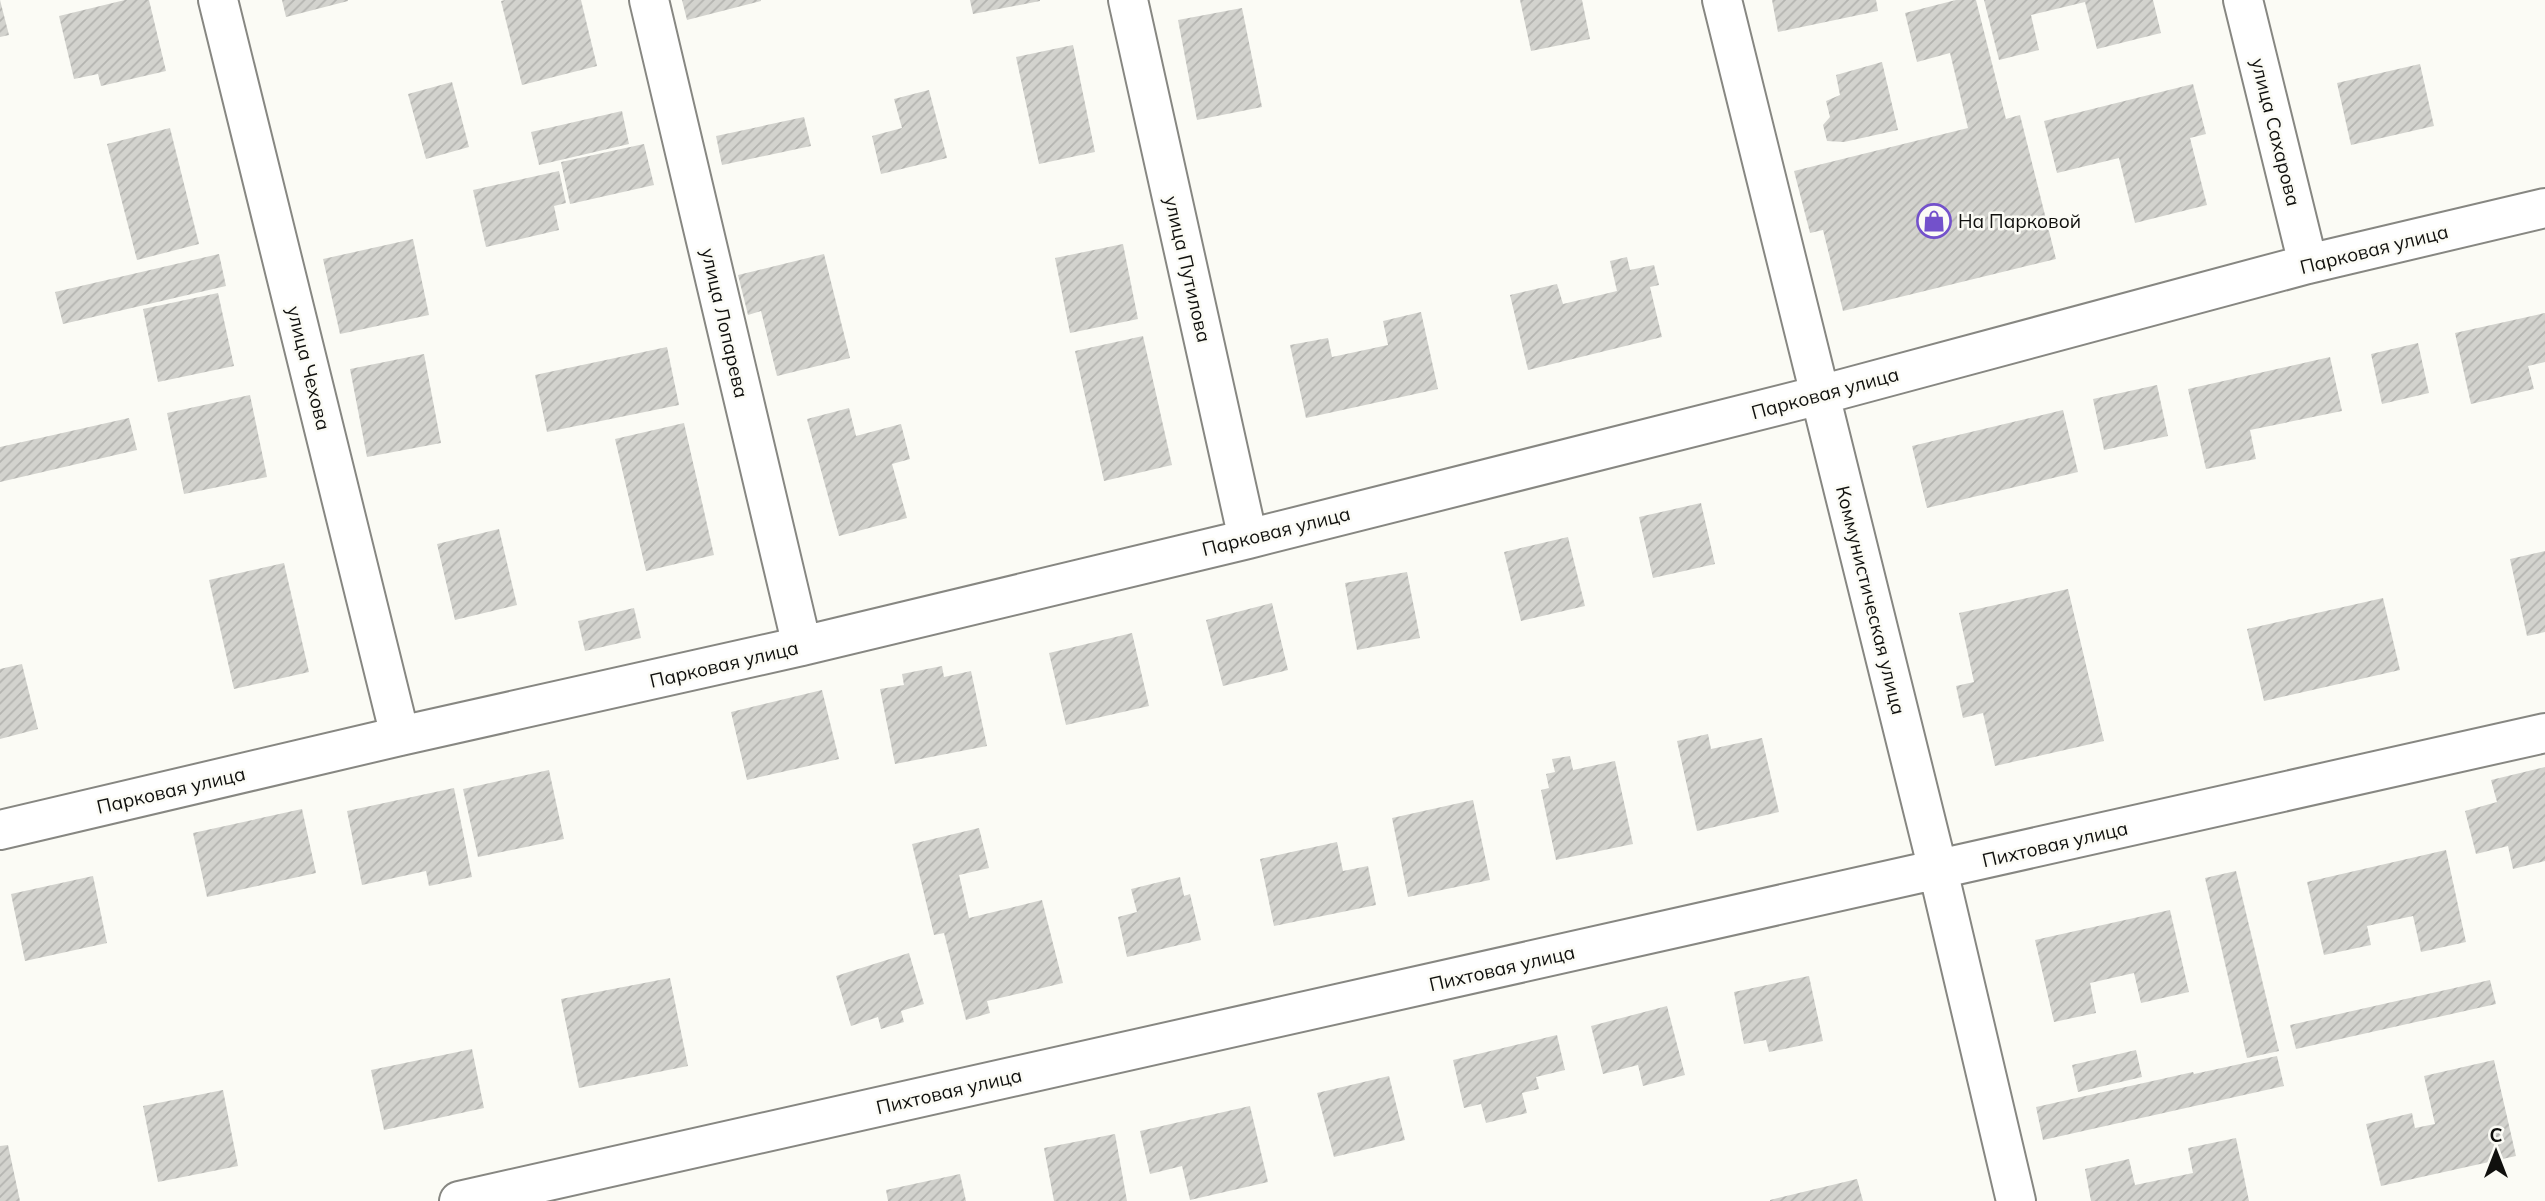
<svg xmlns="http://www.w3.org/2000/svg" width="2545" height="1201" font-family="Mulish,sans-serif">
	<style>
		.building { fill: url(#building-hatch) }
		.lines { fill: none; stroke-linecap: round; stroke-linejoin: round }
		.minor-casing { stroke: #878782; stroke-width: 42 }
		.minor { stroke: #fff; stroke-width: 38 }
		.labels { text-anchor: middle; stroke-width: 5; stroke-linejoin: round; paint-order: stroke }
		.street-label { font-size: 19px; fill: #10100e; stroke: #fbfbf5 }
		.poi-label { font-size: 19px; fill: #10100e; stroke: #fbfbf5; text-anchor: start }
	</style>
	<defs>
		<pattern id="building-hatch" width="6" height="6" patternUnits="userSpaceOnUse" patternTransform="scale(1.75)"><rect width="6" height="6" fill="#d3d3ce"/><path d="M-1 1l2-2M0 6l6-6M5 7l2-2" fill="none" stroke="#b4b4b0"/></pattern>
	</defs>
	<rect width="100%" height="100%" fill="#fbfbf5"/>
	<path class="building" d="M 0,0 L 9,35 L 0,37 Z
		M 125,0 L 149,0 L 166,71 L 101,86 L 98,74 L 74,79 L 59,16 Z
		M 282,0 L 348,0 L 348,1 L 286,17 Z
		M 505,0 L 581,0 L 597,66 L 522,85 L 501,1 Z
		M 682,0 L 761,0 L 761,1 L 687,20 Z
		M 970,0 L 1040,0 L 1040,1 L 973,14 Z
		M 1520,0 L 1582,0 L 1590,39 L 1531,51 Z
		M 1772,0 L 1876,0 L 1878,11 L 1778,32 Z
		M 1956,0 L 1976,0 L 2006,119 L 2020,115 L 2056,259 L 1843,311 L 1823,230 L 1810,233 L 1794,171 L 1968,128 L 1950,53 L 1917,62 L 1905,13 Z
		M 1984,0 L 2153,0 L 2161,33 L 2097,49 L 2085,2 L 2031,15 L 2039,50 L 1999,60 Z
		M 1242,8 L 1262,107 L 1197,120 L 1178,20 Z
		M 1073,45 L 1095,152 L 1039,164 L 1016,57 Z
		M 1882,62 L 1898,130 L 1844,142 L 1827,141 L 1823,125 L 1830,117 L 1826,101 L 1840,95 L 1836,75 Z
		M 2420,64 L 2434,126 L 2351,145 L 2337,83 Z
		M 452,82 L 469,147 L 426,159 L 408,94 Z
		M 2193,84 L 2206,134 L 2190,138 L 2207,205 L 2135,223 L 2119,158 L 2057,173 L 2044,121 Z
		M 929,90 L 947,158 L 881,174 L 872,136 L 902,128 L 894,99 Z
		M 622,111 L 629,144 L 539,165 L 531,132 Z
		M 804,117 L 811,146 L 722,165 L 716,136 Z
		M 170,128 L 199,244 L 137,260 L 107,144 Z
		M 644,144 L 654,185 L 570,204 L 561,162 Z
		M 559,171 L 566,203 L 554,206 L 559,230 L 486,247 L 473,190 Z
		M 413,239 L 429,315 L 340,334 L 323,259 Z
		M 1123,244 L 1138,319 L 1070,333 L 1055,258 Z
		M 219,254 L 226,286 L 63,324 L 55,292 Z
		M 824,254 L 850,358 L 777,376 L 761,311 L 748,315 L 738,275 Z
		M 1627,257 L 1630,270 L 1654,265 L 1659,285 L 1650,287 L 1662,337 L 1528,370 L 1510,295 L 1557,284 L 1563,304 L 1617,291 L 1610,261 Z
		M 218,293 L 234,366 L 158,382 L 143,309 Z
		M 1421,312 L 1438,389 L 1306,418 L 1290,345 L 1328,338 L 1332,357 L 1388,345 L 1383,321 Z
		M 2545,313 L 2545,362 L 2528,366 L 2534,389 L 2471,404 L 2455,333 Z
		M 1143,336 L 1172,465 L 1104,481 L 1075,351 Z
		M 2418,343 L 2429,393 L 2382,404 L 2371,354 Z
		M 667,347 L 679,405 L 547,432 L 535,375 Z
		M 424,354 L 441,443 L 367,457 L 350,369 Z
		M 2330,357 L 2342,411 L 2250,430 L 2256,459 L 2206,469 L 2188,389 Z
		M 2157,385 L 2168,436 L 2104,450 L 2093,399 Z
		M 250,395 L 267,477 L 184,494 L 167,413 Z
		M 849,408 L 856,436 L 901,424 L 910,459 L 892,464 L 907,518 L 839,536 L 807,419 Z
		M 2063,410 L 2078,472 L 1927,508 L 1912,446 Z
		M 129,418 L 137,450 L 0,482 L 0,447 Z
		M 684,423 L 714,555 L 646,571 L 615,439 Z
		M 1701,503 L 1715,564 L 1653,578 L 1639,517 Z
		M 499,529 L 517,605 L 455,620 L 437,544 Z
		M 1568,537 L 1585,606 L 1521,621 L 1504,552 Z
		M 2545,551 L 2545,632 L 2527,636 L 2510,559 Z
		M 284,563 L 309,672 L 234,689 L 209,580 Z
		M 1407,572 L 1420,638 L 1357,650 L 1345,583 Z
		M 2068,589 L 2104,741 L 1995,766 L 1983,713 L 1963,718 L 1956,686 L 1974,682 L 1959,613 Z
		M 2383,598 L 2400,670 L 2264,701 L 2247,629 Z
		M 1272,603 L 1288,670 L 1223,686 L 1206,620 Z
		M 634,608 L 641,638 L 585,651 L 578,621 Z
		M 1132,633 L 1149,706 L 1066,725 L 1049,653 Z
		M 22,664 L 38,729 L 0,739 L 0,669 Z
		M 942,666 L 944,677 L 971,671 L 987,746 L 895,764 L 880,689 L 904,685 L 902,674 Z
		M 822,690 L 839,759 L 747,780 L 731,712 Z
		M 1708,734 L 1711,749 L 1762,738 L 1779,812 L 1697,831 L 1677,741 Z
		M 1570,756 L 1573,770 L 1615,761 L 1633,844 L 1556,860 L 1541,790 L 1549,788 L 1546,774 L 1555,772 L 1552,759 Z
		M 2545,767 L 2545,861 L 2513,869 L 2508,846 L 2476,854 L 2465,811 L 2497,802 L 2491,780 Z
		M 549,770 L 564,839 L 478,857 L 463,789 Z
		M 454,788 L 472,877 L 429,886 L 426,871 L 362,885 L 347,811 Z
		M 1473,800 L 1490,880 L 1408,897 L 1392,818 Z
		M 302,809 L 316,873 L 207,897 L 193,833 Z
		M 979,828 L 989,868 L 959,875 L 969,918 L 1042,900 L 1063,983 L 987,1001 L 990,1013 L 966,1020 L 944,933 L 934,935 L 912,844 Z
		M 1337,842 L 1343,871 L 1368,866 L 1376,905 L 1274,926 L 1260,859 Z
		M 2446,850 L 2466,942 L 2421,952 L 2413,916 L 2367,926 L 2371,945 L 2324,955 L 2307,882 Z
		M 2236,871 L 2279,1051 L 2247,1058 L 2205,878 Z
		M 93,876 L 107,943 L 25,961 L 11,894 Z
		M 1180,877 L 1184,896 L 1190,894 L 1201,940 L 1127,957 L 1118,917 L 1137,912 L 1131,889 Z
		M 2170,910 L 2189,992 L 2141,1003 L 2134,973 L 2090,983 L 2096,1013 L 2054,1022 L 2035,940 Z
		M 909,953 L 924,1004 L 901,1011 L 904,1022 L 881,1029 L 878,1017 L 851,1026 L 836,976 Z
		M 1809,976 L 1823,1041 L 1769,1052 L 1766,1040 L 1744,1044 L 1734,992 Z
		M 670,978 L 688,1066 L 579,1088 L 561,999 Z
		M 2490,980 L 2496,1004 L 2296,1049 L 2290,1025 Z
		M 1667,1006 L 1685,1075 L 1643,1086 L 1638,1065 L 1603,1074 L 1591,1026 Z
		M 1557,1035 L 1565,1070 L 1536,1077 L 1539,1089 L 1522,1093 L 1527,1113 L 1486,1123 L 1481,1104 L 1464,1108 L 1453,1060 Z
		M 472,1049 L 484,1108 L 384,1130 L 371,1070 Z
		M 2136,1050 L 2142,1077 L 2078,1092 L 2072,1065 Z
		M 2277,1056 L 2284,1086 L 2043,1140 L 2036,1107 L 2193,1072 L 2194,1074 Z
		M 2494,1060 L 2516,1156 L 2381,1186 L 2366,1124 L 2412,1113 L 2415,1128 L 2435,1124 L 2424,1076 Z
		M 1389,1076 L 1405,1140 L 1334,1157 L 1317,1093 Z
		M 223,1090 L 238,1166 L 158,1182 L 143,1106 Z
		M 1250,1106 L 1268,1182 L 1190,1200 L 1182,1166 L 1150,1174 L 1140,1131 Z
		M 1115,1134 L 1127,1201 L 1054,1201 L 1044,1148 Z
		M 2236,1138 L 2249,1201 L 2091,1201 L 2085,1169 L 2129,1159 L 2135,1185 L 2193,1173 L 2188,1148 Z
		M 8,1145 L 20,1201 L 0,1201 L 0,1146 Z
		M 960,1174 L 966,1201 L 888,1201 L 886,1190 Z
		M 1857,1179 L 1863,1201 L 1770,1201 L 1770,1200 Z"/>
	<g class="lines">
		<g class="minor-casing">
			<path id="minor" d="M 218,0 L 400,736
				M 649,0 L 802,646
				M 1128,0 L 1248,539
				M 1722,0 L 1938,870 L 2016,1201
				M 2243,0 L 2308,264
				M 0,830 L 400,736 L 802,646 L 1248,539 L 1820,395 L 2308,264 L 2545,208
				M 459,1201 L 2545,733"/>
		</g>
		<use href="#minor" class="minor"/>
	</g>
	<defs>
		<g id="shop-ring" transform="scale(1.75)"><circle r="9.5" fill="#fbfbf5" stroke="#7351cb" stroke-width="1.5"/><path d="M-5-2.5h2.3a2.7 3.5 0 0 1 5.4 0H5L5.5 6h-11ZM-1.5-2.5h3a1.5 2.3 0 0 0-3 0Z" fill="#7351cb"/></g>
	</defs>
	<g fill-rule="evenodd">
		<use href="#shop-ring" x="1934" y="221"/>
	</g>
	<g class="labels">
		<g class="street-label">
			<text transform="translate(2276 132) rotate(76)" y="7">улица Сахарова</text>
			<text transform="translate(2374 249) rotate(-14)" y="7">Парковая улица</text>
			<text transform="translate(1188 269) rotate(77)" y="7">улица Путилова</text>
			<text transform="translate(725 323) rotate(77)" y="7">улица Лопарева</text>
			<text transform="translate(309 368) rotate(76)" y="7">улица Чехова</text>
			<text transform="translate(1825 393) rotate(-15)" y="7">Парковая улица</text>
			<text transform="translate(1276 531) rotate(-14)" y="7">Парковая улица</text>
			<text transform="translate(1871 600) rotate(76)" y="7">Коммунистическая улица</text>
			<text transform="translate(724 664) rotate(-13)" y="7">Парковая улица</text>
			<text transform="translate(171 790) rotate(-13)" y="7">Парковая улица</text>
			<text transform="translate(2055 844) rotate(-13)" y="7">Пихтовая улица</text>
			<text transform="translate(1502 968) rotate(-13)" y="7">Пихтовая улица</text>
			<text transform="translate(949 1091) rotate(-13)" y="7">Пихтовая улица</text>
		</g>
		<g class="poi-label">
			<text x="1958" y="228">На Парковой</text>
		</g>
	</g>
	<g transform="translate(2496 1152)" stroke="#fbfbf5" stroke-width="5" paint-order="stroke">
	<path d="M0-5L12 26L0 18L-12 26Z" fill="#10100e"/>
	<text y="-10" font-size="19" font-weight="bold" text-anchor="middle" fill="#10100e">С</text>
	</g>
</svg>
